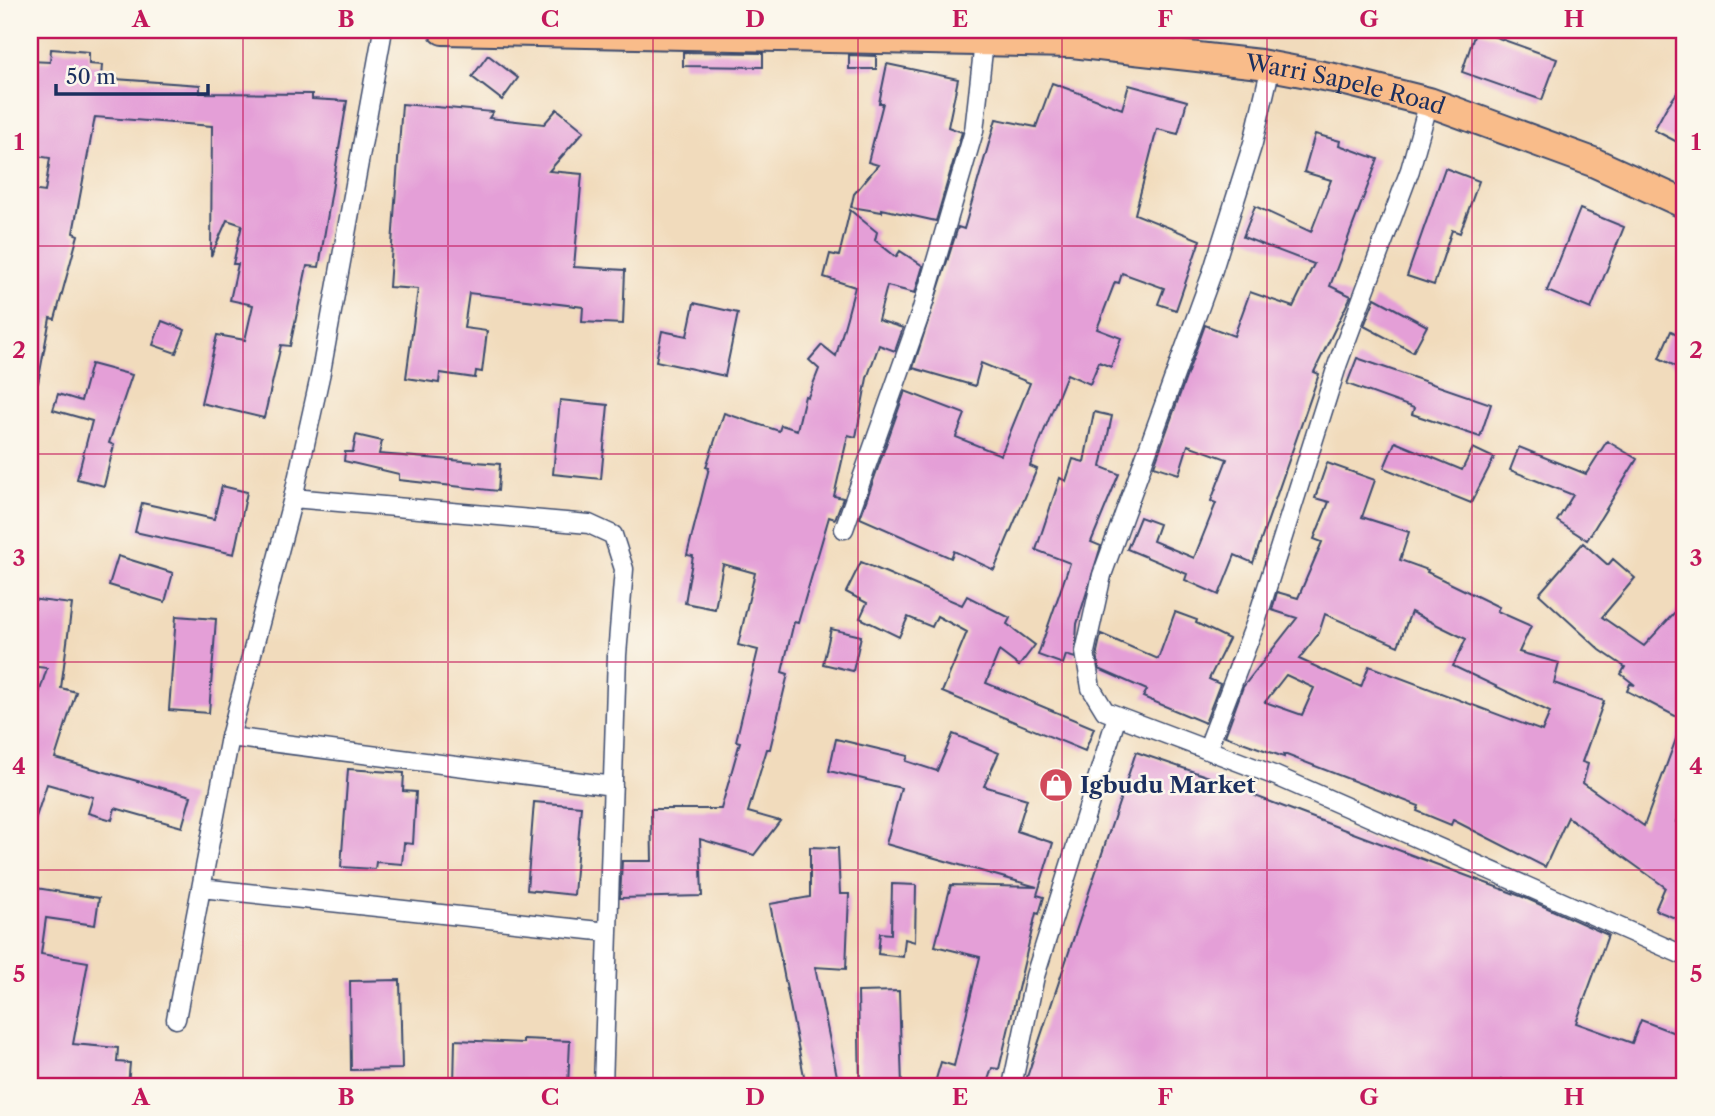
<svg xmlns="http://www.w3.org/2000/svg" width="1715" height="1116" font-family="'Libre Caslon Text',serif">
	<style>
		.building { fill: #e49fd7; fill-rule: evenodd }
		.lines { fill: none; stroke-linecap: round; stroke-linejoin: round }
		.minor-casing { stroke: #3b496c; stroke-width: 21 }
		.trunk-casing { stroke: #3b496c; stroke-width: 32 }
		.minor { stroke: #fff; stroke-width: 18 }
		.trunk { stroke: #f9bc8a; stroke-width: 28 }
		.grid { fill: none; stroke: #c2185b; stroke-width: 2; stroke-opacity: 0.55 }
		.labels { text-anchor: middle; stroke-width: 5; stroke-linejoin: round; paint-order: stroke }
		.street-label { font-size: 23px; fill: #1b2f5e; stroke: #fbf7ec }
		.poi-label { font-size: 23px; font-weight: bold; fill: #1b2f5e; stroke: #fbf7ec; text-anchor: start }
		.neatline { fill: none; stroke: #c2185b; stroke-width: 2.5 }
		.grid-label { font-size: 23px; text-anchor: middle; font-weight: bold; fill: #c2185b }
	</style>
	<rect width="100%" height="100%" fill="#fbf7ec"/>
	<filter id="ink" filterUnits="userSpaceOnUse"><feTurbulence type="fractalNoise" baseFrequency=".0143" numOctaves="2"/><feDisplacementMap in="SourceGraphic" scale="14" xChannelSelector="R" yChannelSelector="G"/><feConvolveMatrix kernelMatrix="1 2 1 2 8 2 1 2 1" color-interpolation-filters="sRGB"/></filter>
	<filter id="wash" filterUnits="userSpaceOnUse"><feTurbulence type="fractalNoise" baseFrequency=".00686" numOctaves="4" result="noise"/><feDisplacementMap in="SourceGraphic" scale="28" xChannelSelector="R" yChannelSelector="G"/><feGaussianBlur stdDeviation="1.57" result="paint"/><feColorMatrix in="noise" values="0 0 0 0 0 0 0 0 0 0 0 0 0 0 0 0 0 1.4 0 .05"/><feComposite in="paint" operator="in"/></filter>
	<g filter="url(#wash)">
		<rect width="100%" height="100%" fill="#f1dbbc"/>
		<g id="blocks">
			<path class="building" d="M 1476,30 L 1557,59 L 1542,100 L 1462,72 Z
				M 51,49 L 89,52 L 89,64 L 102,65 L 101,78 L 200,85 L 200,93 L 312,94 L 312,99 L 347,101 L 319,267 L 307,266 L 290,346 L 281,345 L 264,418 L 201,403 L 217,335 L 245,340 L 253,305 L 230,300 L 238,264 L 233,264 L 242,225 L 227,220 L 211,256 L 212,126 L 95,117 L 73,233 L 78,235 L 55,319 L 50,318 L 38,383 L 30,382 L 30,190 L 45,192 L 50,158 L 30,155 L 37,98 L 30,98 L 30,61 L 50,62 Z
				M 683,52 L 763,53 L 763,67 L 683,66 Z
				M 488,55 L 518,78 L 502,100 L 472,77 Z
				M 849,55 L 876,56 L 876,69 L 849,69 Z
				M 887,64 L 958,79 L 948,127 L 962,132 L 936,221 L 882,209 L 882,212 L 851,207 L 854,194 L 878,165 L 868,162 L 883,103 L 879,103 Z
				M 1685,82 L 1685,146 L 1654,130 L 1666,108 Z
				M 1052,83 L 1122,109 L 1129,85 L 1187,101 L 1178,134 L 1157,129 L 1135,214 L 1200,240 L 1176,310 L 1158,304 L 1164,288 L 1122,273 L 1119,283 L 1115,282 L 1097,329 L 1121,338 L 1111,367 L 1099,362 L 1090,384 L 1067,374 L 1030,466 L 1037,469 L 994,570 L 954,551 L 951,558 L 860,518 L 905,391 L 965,414 L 956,437 L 1001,455 L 1030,383 L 981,363 L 975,386 L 913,368 L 958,227 L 964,229 L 996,119 L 1036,127 Z
				M 402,104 L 493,112 L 489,118 L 544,124 L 557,109 L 584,131 L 549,171 L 582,174 L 574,267 L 625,270 L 623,324 L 582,322 L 583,307 L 469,293 L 464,328 L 487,331 L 482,372 L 476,371 L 475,378 L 440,373 L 439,383 L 406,378 L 418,289 L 389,287 Z
				M 1315,134 L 1340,141 L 1339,145 L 1378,159 L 1330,286 L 1351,296 L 1314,372 L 1319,374 L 1253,563 L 1235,555 L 1219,595 L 1185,580 L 1187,574 L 1127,549 L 1140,517 L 1159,524 L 1153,541 L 1194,558 L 1216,503 L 1211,501 L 1227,459 L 1188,445 L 1179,474 L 1154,466 L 1205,325 L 1234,336 L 1250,292 L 1293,307 L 1314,264 L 1243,237 L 1255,206 L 1311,232 L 1331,180 L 1304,172 Z
				M 1445,168 L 1479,181 L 1460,233 L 1452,230 L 1434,285 L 1407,276 Z
				M 1580,209 L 1624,227 L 1591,309 L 1547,291 Z
				M 850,210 L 877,232 L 875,240 L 896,257 L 900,251 L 923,266 L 915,293 L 887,286 L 878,320 L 903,328 L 895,351 L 879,345 L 867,378 L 856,437 L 848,435 L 834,496 L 843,498 L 835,519 L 829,517 L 798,623 L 794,622 L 782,672 L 788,674 L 770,749 L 767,749 L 748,812 L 780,821 L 754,855 L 700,839 L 702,896 L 620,898 L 622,861 L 652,861 L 651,809 L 721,809 L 740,742 L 736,741 L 758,650 L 738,645 L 755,573 L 723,564 L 715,609 L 685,603 L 693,556 L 687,555 L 709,468 L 706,467 L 724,413 L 779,431 L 781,425 L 797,430 L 805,396 L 808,397 L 819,369 L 809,360 L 822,345 L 836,356 L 847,317 L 855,287 L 824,277 L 830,254 L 839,256 Z
				M 1375,298 L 1427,326 L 1413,352 L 1364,326 Z
				M 694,303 L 738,313 L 725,376 L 656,361 L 662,331 L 687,336 Z
				M 162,321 L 185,330 L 176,353 L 153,345 Z
				M 1671,331 L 1685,338 L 1685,371 L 1659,358 Z
				M 1357,358 L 1491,404 L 1480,437 L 1412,414 L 1414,408 L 1347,384 Z
				M 91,364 L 132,375 L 109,443 L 114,445 L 104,486 L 77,479 L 92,421 L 53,410 L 58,394 L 81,401 Z
				M 560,400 L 608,405 L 601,479 L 553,474 Z
				M 1094,412 L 1112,416 L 1101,467 L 1119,474 L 1091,542 L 1101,546 L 1077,624 L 1075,658 L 1066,655 L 1063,664 L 1038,655 L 1070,563 L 1036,550 L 1060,478 L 1066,481 L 1073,459 L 1084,462 Z
				M 356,435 L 382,441 L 379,454 L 500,464 L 498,491 L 399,480 L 399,474 L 344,461 L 345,452 L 353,452 Z
				M 1607,441 L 1637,459 L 1587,540 L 1557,521 L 1573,495 L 1510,470 L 1519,447 L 1586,474 Z
				M 1395,442 L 1462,470 L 1473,448 L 1494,458 L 1471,503 L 1384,468 Z
				M 1327,463 L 1375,480 L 1362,517 L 1409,532 L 1400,560 L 1428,570 L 1427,572 L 1499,607 L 1497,611 L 1531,626 L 1519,652 L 1559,663 L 1554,683 L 1604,701 L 1582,762 L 1588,764 L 1583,783 L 1644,826 L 1683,720 L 1627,691 L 1630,684 L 1635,685 L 1621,674 L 1625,667 L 1600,650 L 1539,594 L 1583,543 L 1608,565 L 1613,559 L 1635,578 L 1602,617 L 1644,646 L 1685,601 L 1685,796 L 1676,822 L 1685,829 L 1685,922 L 1655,910 L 1665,887 L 1568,817 L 1545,867 L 1453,820 L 1451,825 L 1417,811 L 1419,806 L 1284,754 L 1284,757 L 1225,736 L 1243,687 L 1297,618 L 1272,610 L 1277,592 L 1298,598 L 1322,542 L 1314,539 L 1329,502 L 1315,498 ZM 1411,612 L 1466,639 L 1453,666 L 1550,712 L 1542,731 L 1369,666 L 1361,687 L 1299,659 L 1319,633 L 1325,614 L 1398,646 ZM 1286,675 L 1314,688 L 1302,715 L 1265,702 Z
				M 222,486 L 247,492 L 234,554 L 135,532 L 142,503 L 214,519 Z
				M 118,556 L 173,573 L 165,602 L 109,585 Z
				M 861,562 L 962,605 L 967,596 L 1010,618 L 1007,624 L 1035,645 L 1019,666 L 999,651 L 986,683 L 1094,728 L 1085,751 L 942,692 L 967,632 L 937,616 L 932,627 L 908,617 L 899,637 L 860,618 L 867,603 L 846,592 Z
				M 30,599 L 72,604 L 61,688 L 76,692 L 55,758 L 191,796 L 182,827 L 115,808 L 112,820 L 88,813 L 93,797 L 47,784 L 33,826 L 30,825 L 30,722 L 47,668 L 30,666 Z
				M 1175,612 L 1197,620 L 1196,623 L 1229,639 L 1209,679 L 1220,684 L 1205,723 L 1143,697 L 1147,690 L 1099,669 L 1097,652 L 1101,634 L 1158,659 Z
				M 176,616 L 216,619 L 209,713 L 169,710 Z
				M 831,629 L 861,636 L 853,671 L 823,664 Z
				M 953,734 L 999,753 L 984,786 L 1027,799 L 1017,831 L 1053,843 L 1037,895 L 1044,897 L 1039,914 L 1036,913 L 999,1069 L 992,1068 L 986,1086 L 934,1086 L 941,1062 L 954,1066 L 980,957 L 935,946 L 951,885 L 1037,887 L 886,844 L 901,788 L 829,771 L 836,739 L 908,756 L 906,761 L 937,771 Z
				M 1136,752 L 1256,793 L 1255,796 L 1523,897 L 1608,935 L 1576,1023 L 1632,1043 L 1641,1020 L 1685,1037 L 1685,1074 L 1681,1086 L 1519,1086 L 1501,1080 L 1499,1086 L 1024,1086 Z
				M 348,769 L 404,773 L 403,791 L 416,792 L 413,844 L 404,843 L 402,864 L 376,862 L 375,869 L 341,867 Z
				M 534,802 L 581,806 L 574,895 L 527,890 Z
				M 810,847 L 838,848 L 840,894 L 849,894 L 846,969 L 815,967 L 839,1086 L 806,1086 L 770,904 L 810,897 Z
				M 892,884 L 916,885 L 915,942 L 905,939 L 903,957 L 878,954 L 880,933 L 891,934 Z
				M 30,887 L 99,898 L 95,925 L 46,918 L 41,954 L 88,962 L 73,1044 L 118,1048 L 117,1062 L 130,1063 L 128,1086 L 57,1086 L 30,1082 Z
				M 400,980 L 402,1069 L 351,1070 L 350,981 Z
				M 899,991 L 902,1086 L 860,1086 L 858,992 Z
				M 523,1039 L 570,1041 L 568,1086 L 454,1086 L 455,1040 L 523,1043 Z"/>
		</g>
	</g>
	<g filter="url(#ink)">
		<use href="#blocks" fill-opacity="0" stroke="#3b496c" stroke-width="2"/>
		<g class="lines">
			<g class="minor-casing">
				<path id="minor" d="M 1153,50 L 1158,30
					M 1271,66 L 1253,143 L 1211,276 L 1102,575 L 1085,652 L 1091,688 L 1105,711 L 1276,776 L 1685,956
					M 293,498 L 589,524 L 613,535 L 624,569 L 617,655 L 603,1086
					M 844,529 L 921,312 L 974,131 L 984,42
					M 230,737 L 613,786
					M 1207,750 L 1256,622 L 1338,363 L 1410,170 L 1429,102
					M 201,888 L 608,932
					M 176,1019 L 230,737 L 293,498 L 321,372 L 383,30
					M 1012,1086 L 1035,976 L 1117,716"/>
			</g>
			<g class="trunk-casing">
				<g id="trunk">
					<path id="s1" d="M 443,30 L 1072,43 L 1260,64 L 1334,78 L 1429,102 L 1593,162 L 1685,204"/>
				</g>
			</g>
			<use href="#minor" class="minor"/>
			<use href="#trunk" class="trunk"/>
		</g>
	</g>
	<path class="grid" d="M 243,30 L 243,1086M 448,30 L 448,1086M 653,30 L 653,1086M 858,30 L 858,1086M 1062,30 L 1062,1086M 1267,30 L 1267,1086M 1472,30 L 1472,1086M 30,246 L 1685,246M 30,454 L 1685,454M 30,662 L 1685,662M 30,870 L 1685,870"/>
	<defs>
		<g id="shop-disc" transform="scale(1.75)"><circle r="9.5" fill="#d1495b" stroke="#fbf7ec"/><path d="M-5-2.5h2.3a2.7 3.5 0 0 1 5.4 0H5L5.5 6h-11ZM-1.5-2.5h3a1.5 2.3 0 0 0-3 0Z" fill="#fff"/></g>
	</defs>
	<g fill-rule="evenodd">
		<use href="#shop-disc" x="1056" y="785"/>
	</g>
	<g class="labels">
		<g class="street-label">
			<text dy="8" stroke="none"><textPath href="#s1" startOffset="906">Warri Sapele Road</textPath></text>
		</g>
		<g class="poi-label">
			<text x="1080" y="793">Igbudu Market</text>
		</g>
	</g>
	<rect width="1715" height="1116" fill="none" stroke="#fbf7ec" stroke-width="77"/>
	<path d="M56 84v10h152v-10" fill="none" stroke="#1b2f5e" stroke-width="3.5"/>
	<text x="66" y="84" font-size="21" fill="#1b2f5e" stroke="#fbf7ec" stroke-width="5" paint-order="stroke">50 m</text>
	<rect x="38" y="38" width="1638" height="1040" class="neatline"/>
	<g class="grid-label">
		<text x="141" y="27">A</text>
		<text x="346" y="27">B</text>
		<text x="550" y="27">C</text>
		<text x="755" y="27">D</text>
		<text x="960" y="27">E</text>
		<text x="1165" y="27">F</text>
		<text x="1369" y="27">G</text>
		<text x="1574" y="27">H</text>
		<text x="19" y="150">1</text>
		<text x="1696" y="150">1</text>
		<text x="19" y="358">2</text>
		<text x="1696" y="358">2</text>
		<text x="19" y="566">3</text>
		<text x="1696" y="566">3</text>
		<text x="19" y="774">4</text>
		<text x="1696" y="774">4</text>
		<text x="19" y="982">5</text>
		<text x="1696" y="982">5</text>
		<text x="141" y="1105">A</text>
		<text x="346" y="1105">B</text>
		<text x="550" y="1105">C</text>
		<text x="755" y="1105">D</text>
		<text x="960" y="1105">E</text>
		<text x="1165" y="1105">F</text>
		<text x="1369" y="1105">G</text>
		<text x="1574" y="1105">H</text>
	</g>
</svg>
